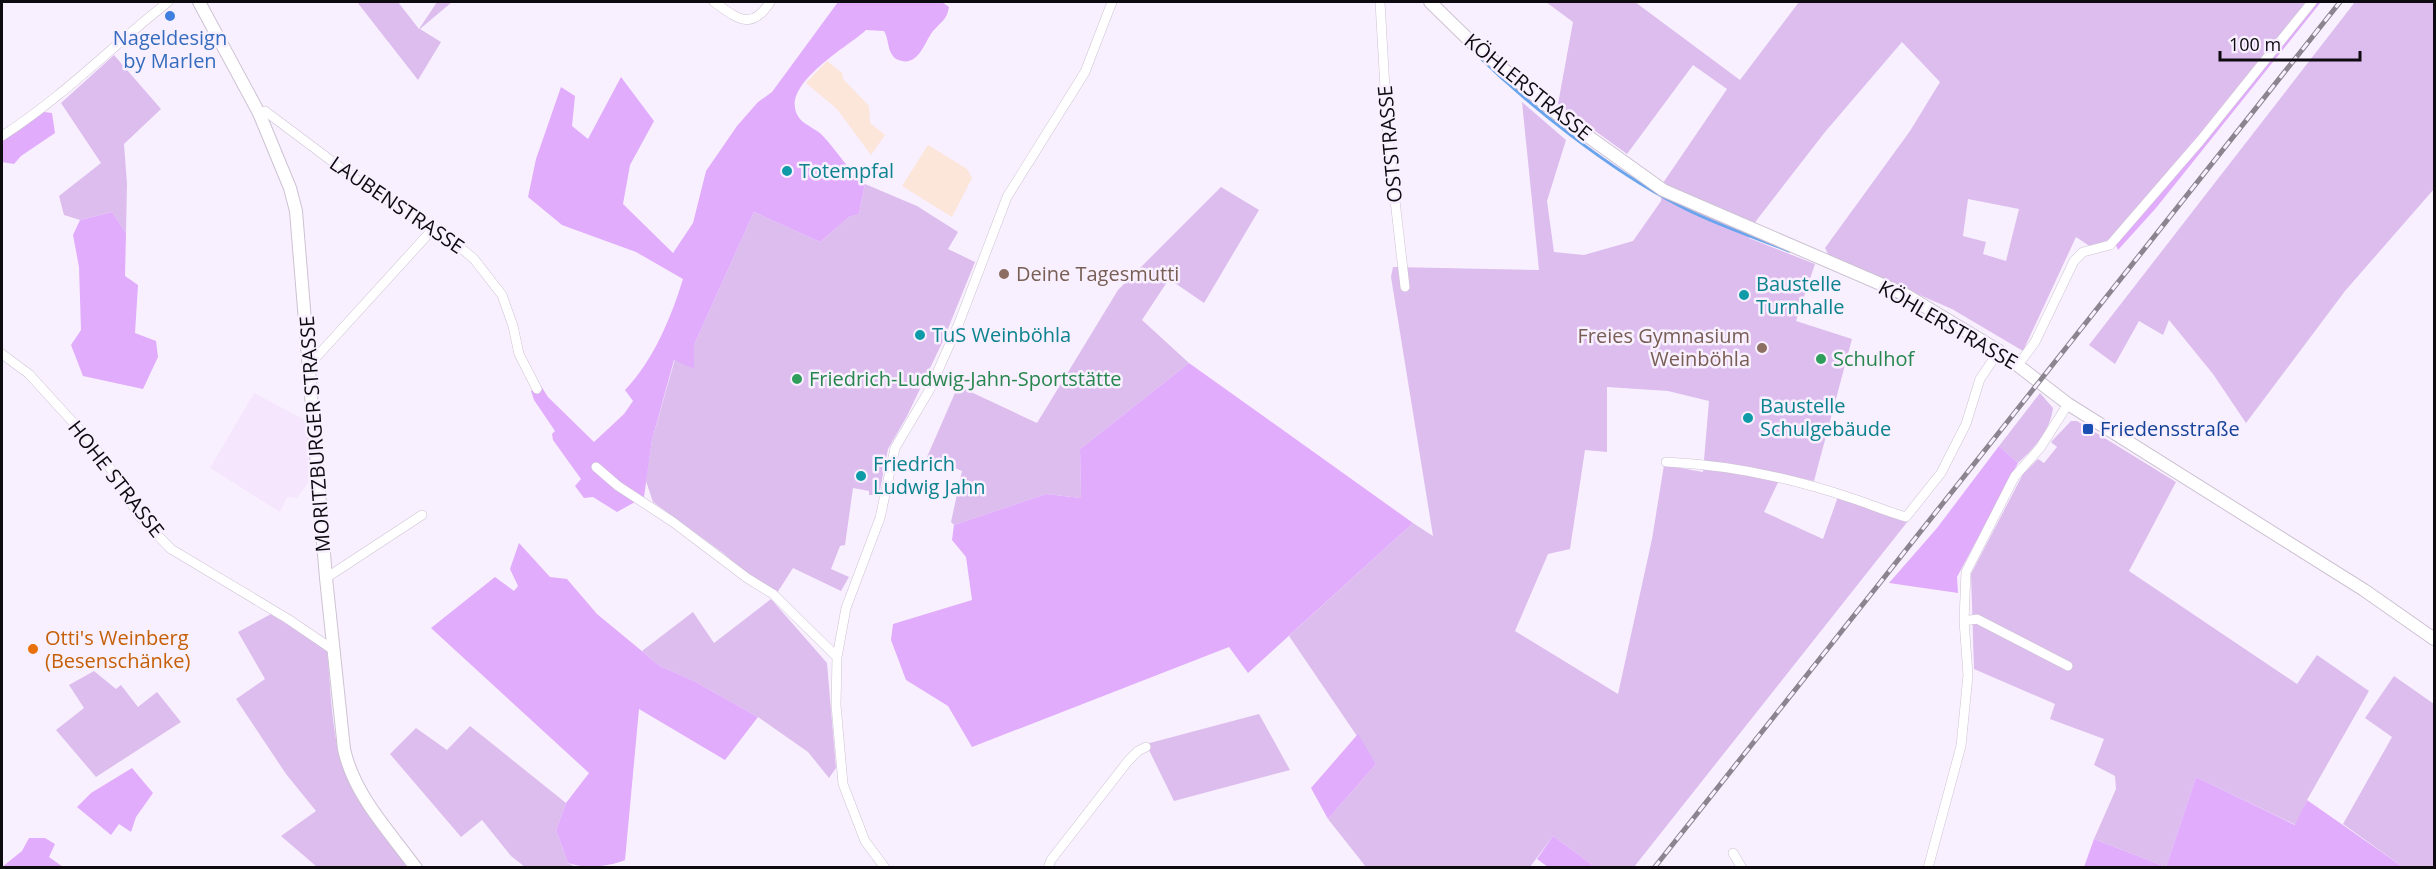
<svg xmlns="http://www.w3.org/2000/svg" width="2436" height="869" font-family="'Open Sans',sans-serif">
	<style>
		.built { fill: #f5e6fe }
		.industrial { fill: #fce5d9 }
		.green { fill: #dcbdee; fill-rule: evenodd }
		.forest { fill: #e0acfb }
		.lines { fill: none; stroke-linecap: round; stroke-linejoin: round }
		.stream { stroke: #69a4ec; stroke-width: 3 }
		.street-casing { stroke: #cdc2d3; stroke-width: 10 }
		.secondary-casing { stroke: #cdc2d3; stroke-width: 14 }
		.street { stroke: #fff; stroke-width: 9 }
		.secondary { stroke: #fff; stroke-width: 12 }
		.rail-casing { stroke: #8c8590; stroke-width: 5 }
		.rail { stroke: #f9f0ff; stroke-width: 3; stroke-dasharray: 9; stroke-linecap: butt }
		.shop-dot { fill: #3f7fe0; stroke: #f9f0ff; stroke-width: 2 }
		.culture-dot { fill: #0f9aa8; stroke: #f9f0ff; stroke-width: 2 }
		.education-dot { fill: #8d6e63; stroke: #f9f0ff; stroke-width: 2 }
		.leisure-dot { fill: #2e9e5b; stroke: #f9f0ff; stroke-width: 2 }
		.transit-dot { fill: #1a4fb4; stroke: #f9f0ff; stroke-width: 2 }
		.food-dot { fill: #e8710a; stroke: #f9f0ff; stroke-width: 2 }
		.labels { text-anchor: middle; stroke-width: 5; stroke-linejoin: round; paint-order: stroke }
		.shop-label { font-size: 20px; fill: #366cbe; stroke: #f9f0ff }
		.street-label { font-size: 20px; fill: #0e0b10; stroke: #f9f0ff }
		.culture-label { font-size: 20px; fill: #0d838f; stroke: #f9f0ff; text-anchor: start }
		.education-label { font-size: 20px; fill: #785e54; stroke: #f9f0ff; text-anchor: start }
		.leisure-label { font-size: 20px; fill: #27864d; stroke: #f9f0ff; text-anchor: start }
		.transit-label { font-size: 20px; fill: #164399; stroke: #f9f0ff; text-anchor: start }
		.food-label { font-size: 20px; fill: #c56008; stroke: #f9f0ff; text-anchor: start }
	</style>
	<rect width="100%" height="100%" fill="#f9f0ff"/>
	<path class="built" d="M 254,393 L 307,421 L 310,480 L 297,498 L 287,497 L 280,512 L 210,468 Z"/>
	<path class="industrial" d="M 827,61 L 842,73 L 843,79 L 869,106 L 870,123 L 885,135 L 871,155 L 837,109 L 806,83 Z
		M 928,145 L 967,169 L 972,178 L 952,217 L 902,186 Z"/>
	<path class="green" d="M 357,2 L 398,2 L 419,29 L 437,2 L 452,2 L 420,29 L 441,42 L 418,80 Z
		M 1546,2 L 1635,2 L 1740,80 L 1799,2 L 2307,2 L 2113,238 L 2091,247 L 2076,237 L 2023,351 L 1952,309 L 1829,256 L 1825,248 L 1910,131 L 1940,82 L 1902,42 L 1825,132 L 1756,221 L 1749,238 L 1815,264 L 1796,321 L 1852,339 L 1814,481 L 1782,474 L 1764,512 L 1823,539 L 1840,491 L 1912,516 L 1634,867 L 1595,867 L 1553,836 L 1530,867 L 1366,867 L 1328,819 L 1376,764 L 1289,636 L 1413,523 L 1433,536 L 1391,277 L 1393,267 L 1539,270 L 1522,102 L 1566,140 L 1547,201 L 1554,252 L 1584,255 L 1633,241 L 1661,201 L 1663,183 L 1727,89 L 1693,65 L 1627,154 L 1558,104 L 1573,22 ZM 1968,199 L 2019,209 L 2006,261 L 1983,254 L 1986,242 L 1963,236 ZM 1607,387 L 1668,391 L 1709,401 L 1703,472 L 1664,465 L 1652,539 L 1618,694 L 1515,631 L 1548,554 L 1570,549 L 1585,450 L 1607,452 Z
		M 2355,2 L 2434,2 L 2434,189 L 2345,291 L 2246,423 L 2213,374 L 2169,320 L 2163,335 L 2139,321 L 2115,364 L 2089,345 Z
		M 114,55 L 161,109 L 124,144 L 127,184 L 126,233 L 112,212 L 80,220 L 64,215 L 59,196 L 101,163 L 61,103 Z
		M 865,184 L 917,206 L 958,232 L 948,249 L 975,262 L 943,341 L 907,416 L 888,449 L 879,495 L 869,495 L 869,491 L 853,488 L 845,545 L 840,546 L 831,569 L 849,577 L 841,591 L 793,568 L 777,593 L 747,574 L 723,553 L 653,502 L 646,481 L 652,440 L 675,359 L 694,369 L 694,345 L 754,212 L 820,242 L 849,217 L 859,214 Z
		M 1221,187 L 1259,210 L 1204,303 L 1169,279 L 1142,320 L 1189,363 L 1080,449 L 1081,498 L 1046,494 L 954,525 L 951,522 L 962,471 L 927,457 L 958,386 L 1037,423 L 1118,290 Z
		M 2040,393 L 2053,408 C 2050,431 2035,447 2018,463 L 1999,446 Z
		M 2071,421 L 2077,421 L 2176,482 L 2129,571 L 2297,684 L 2317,655 L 2369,691 L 2307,800 L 2296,825 L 2196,777 L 2166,867 L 2094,839 L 2116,789 L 2115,776 L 2094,765 L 2104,739 L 2050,719 L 2055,704 L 1974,669 L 1971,574 L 2023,474 L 2038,459 L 2044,463 L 2057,447 L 2051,442 Z
		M 771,599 L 827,663 L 836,768 L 829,778 L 808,752 L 758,717 L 694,681 L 660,666 L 642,651 L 693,612 L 714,643 Z
		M 271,614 L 327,650 C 331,689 331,731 343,768 C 354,802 389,839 409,867 L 317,867 L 281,836 L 316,811 L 286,774 L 236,699 L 265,679 L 238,632 Z
		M 94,671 L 116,689 L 121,685 L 138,707 L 157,692 L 181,722 L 96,777 L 56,730 L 84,708 L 69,685 Z
		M 2394,676 L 2434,704 L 2434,867 L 2403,867 L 2343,824 L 2392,737 L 2365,718 Z
		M 1259,714 L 1290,770 L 1174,801 L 1146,744 Z
		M 470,726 L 566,803 L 556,830 L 568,863 L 576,867 L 525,867 L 511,856 L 482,820 L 461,837 L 390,754 L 416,728 L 447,750 Z"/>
	<path class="forest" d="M 838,2 L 942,2 L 949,7 C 947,19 942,21 934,30 C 926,38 920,65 902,61 C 886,58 890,40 884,31 L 866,30 C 851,45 774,87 800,119 C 805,125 816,129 822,135 C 838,152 847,169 865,184 L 859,214 L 849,217 L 820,242 L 754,212 L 694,345 L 694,369 L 674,360 L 652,440 L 644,497 L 617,512 L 593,497 L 584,498 L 575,486 L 581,479 L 553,440 L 552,434 L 555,431 L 534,400 L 531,391 L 541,386 L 548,397 L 594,442 L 624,414 L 633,401 L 625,390 C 653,361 671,318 683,279 L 636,252 L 562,225 L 528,197 L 536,159 L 561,87 L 575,96 L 572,126 L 588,139 L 621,77 L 654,121 L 630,165 L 623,204 L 673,253 L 693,223 L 706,171 L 737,126 L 758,102 L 772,92 Z
		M 2307,2 L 2321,2 L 2156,208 L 2118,250 L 2113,238 Z
		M 44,112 L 52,113 L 55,133 L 21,156 L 14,164 L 2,162 L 2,141 Z
		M 112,212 L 126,233 L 125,276 L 138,285 L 135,333 L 156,341 L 158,357 L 143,389 L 83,376 L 71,345 L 81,330 L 79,267 L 73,235 L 80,220 Z
		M 1189,363 L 1413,523 L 1248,673 L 1229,647 L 972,747 L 948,706 L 906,680 L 891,640 L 893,624 L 972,600 L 966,557 L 952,540 L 954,525 L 1046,494 L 1081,498 L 1080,449 Z
		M 1999,446 L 2018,463 L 1957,577 L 1958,593 L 1889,583 L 1937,528 Z
		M 519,543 L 550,577 L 567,579 L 597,614 L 660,666 L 694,681 L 758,717 L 725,760 L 639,709 L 625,860 C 608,867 585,869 568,863 L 556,830 L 566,803 L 589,773 L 431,628 L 495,577 L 514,591 L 518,586 L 510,569 Z
		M 1358,734 L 1376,764 L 1328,819 L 1311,788 Z
		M 132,768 L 153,793 L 136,817 L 131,832 L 119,824 L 111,835 L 77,807 L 91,793 Z
		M 2196,777 L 2295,825 L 2307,800 L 2403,867 L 2084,867 L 2094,839 L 2166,867 Z
		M 1553,836 L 1595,867 L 1548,867 L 1537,859 Z
		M 29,838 L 45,838 L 55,844 L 49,857 L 63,867 L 2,867 L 22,851 Z"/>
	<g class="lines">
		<path class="stream" d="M 1473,51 C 1528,105 1610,170 1678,205 C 1713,224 1752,236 1789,251
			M 1892,295 L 1910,305"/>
		<g class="street-casing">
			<path id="street" d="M 714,2 C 737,18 751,32 770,2
				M 1380,2 L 1388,140 L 1405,287
				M 259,113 L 265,111 L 365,186 L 455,243 L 474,259 L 502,295 L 513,326 L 519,354 L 537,389
				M 2,136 C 63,97 112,46 168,2
				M 2,354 L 29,374 L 90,441 L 118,479 L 138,515 L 171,549 L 288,619 L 332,649
				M 310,364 L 432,230
				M 2018,365 L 2035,342 L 2074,261 L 2083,252 L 2110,245 L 2200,141 L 2312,2
				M 1666,462 C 1730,465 1793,478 1854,499 C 1872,505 1888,512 1906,517 L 1941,473 L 1966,424 L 1980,379 L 1999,351
				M 596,467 L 618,486 L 673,522 L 747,578 L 773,594 L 837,657
				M 326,578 L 422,515
				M 1964,621 L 1977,619 L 2068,666
				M 1733,853 L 1742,868
				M 885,868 L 865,841 L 843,784 L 836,705 L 837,657 L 846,608 L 880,518 L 895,448 L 930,389 L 959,323 L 1007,197 L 1085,72 L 1112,2
				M 1048,868 L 1051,860 L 1128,761 L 1138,751 L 1146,747
				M 1928,868 L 1961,746 L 1968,675 L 1964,621 L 1966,572 L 2015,476 L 2040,448 L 2068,404"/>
		</g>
		<g class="secondary-casing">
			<path id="secondary" d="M 199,2 L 259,113 L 290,188 L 296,211 L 326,578 L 344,749 C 354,795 389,831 416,868
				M 1430,2 L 1471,42 L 1561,117 L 1663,190 L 1906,295 L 1999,351 L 2068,404 L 2364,590 L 2434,639"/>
		</g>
		<use href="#street" class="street"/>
		<use href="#secondary" class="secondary"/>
		<g class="rail-casing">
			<path id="rail" d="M 1654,868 L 2340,2"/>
		</g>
		<use href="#rail" class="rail"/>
	</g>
	<circle class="shop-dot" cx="170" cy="16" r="6"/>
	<g class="culture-dot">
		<circle cx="787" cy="171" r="6"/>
		<circle cx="1744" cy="295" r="6"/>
		<circle cx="920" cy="335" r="6"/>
		<circle cx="1748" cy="418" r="6"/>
		<circle cx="861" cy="476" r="6"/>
	</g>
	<g class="education-dot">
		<circle cx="1004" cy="274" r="6"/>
		<circle cx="1762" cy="348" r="6"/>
	</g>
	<g class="leisure-dot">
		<circle cx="1821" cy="359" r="6"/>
		<circle cx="797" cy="379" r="6"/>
	</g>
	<rect class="transit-dot" x="2082" y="423" width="12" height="12" rx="3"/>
	<circle class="food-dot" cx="33" cy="649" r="6"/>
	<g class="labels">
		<g class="shop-label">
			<text x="170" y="45">Nageldesign<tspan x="170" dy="23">by Marlen</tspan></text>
		</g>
		<g class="street-label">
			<text transform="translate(1528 87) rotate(39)" y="7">KÖHLERSTRASSE</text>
			<text transform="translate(1390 144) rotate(-95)" y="7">OSTSTRASSE</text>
			<text transform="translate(397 205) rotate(34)" y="7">LAUBENSTRASSE</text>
			<text transform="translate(1948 325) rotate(30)" y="7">KÖHLERSTRASSE</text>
			<text transform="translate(315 434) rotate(-94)" y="7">MORITZBURGER STRASSE</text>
			<text transform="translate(116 479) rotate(52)" y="7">HOHE STRASSE</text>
		</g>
		<g class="culture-label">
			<text x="799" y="178">Totempfal</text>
			<text x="1756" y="291">Baustelle<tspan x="1756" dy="23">Turnhalle</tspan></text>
			<text x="932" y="342">TuS Weinböhla</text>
			<text x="1760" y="413">Baustelle<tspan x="1760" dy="23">Schulgebäude</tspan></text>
			<text x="873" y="471">Friedrich<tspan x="873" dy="23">Ludwig Jahn</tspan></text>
		</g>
		<g class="education-label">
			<text x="1016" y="281">Deine Tagesmutti</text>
			<text x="1750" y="343" text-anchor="end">Freies Gymnasium<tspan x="1750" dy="23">Weinböhla</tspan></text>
		</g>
		<g class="leisure-label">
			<text x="1833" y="366">Schulhof</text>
			<text x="809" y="386">Friedrich-Ludwig-Jahn-Sportstätte</text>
		</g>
		<g class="transit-label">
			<text x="2100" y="436">Friedensstraße</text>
		</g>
		<g class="food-label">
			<text x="45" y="645">Otti's Weinberg<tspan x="45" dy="23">(Besenschänke)</tspan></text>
		</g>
	</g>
	<rect width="2436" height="869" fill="none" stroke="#0e0b10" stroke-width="6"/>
	<path d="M2220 51v9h140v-9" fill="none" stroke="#0e0b10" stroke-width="3"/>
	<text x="2229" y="51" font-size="18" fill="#0e0b10" stroke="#f9f0ff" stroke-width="4.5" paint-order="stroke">100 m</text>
</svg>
